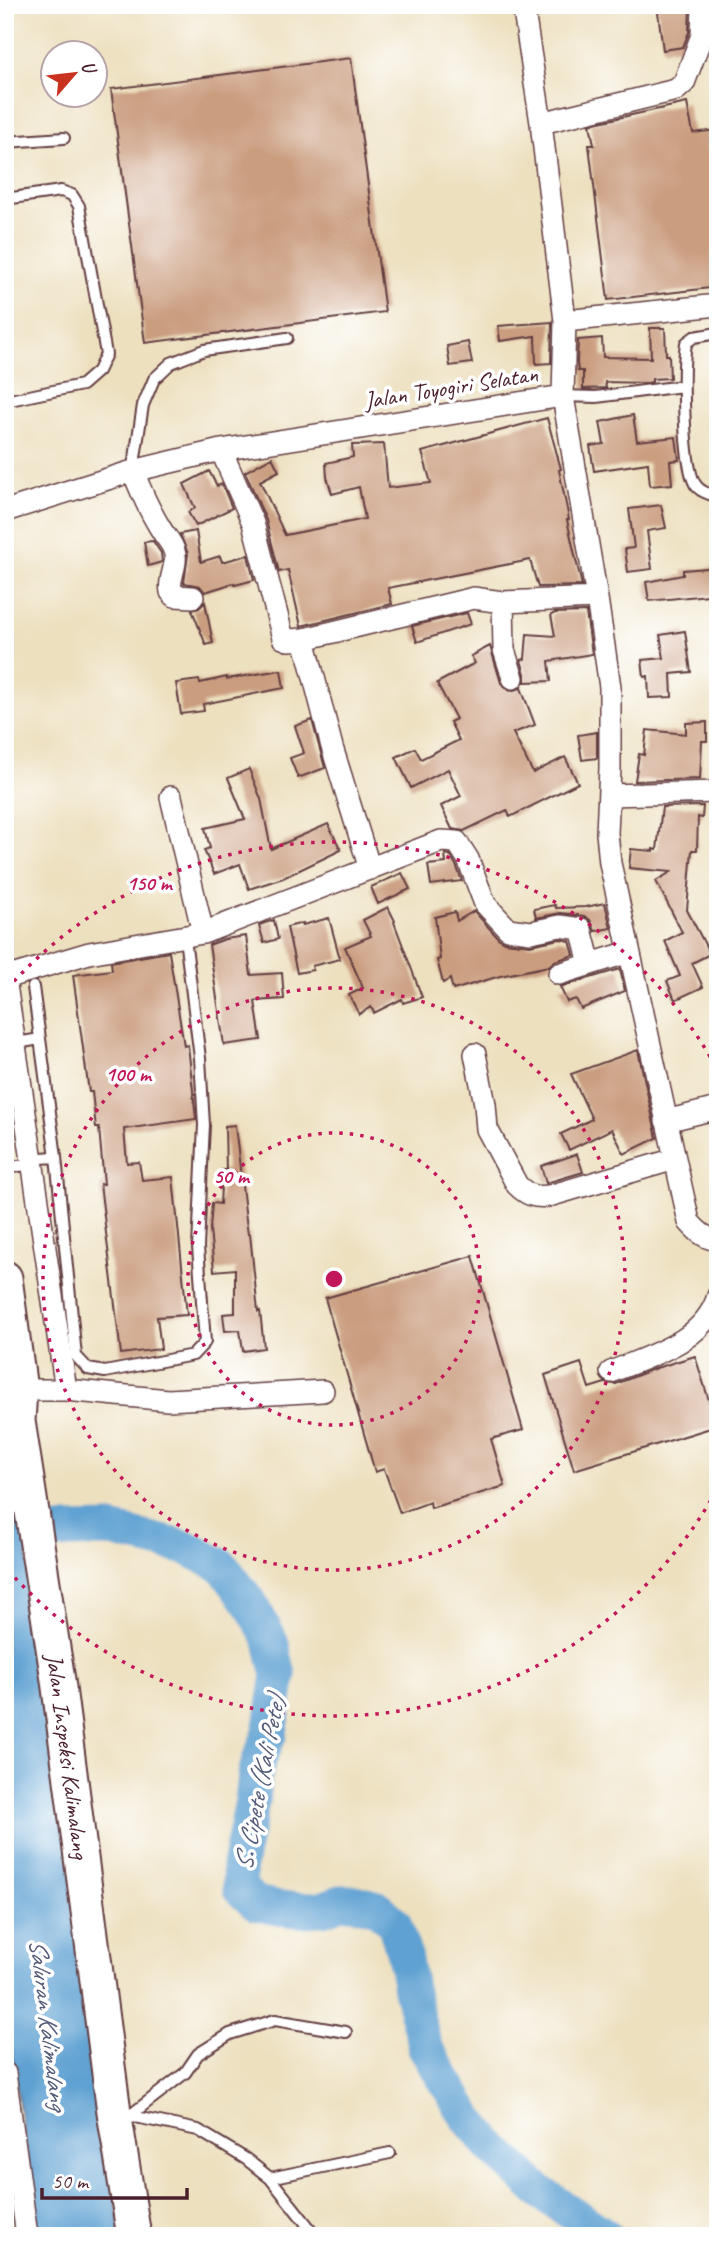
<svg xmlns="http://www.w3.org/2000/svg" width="723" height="2241" font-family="Caveat,sans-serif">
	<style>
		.water { fill: #5ea1d2; stroke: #54607e; stroke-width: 2 }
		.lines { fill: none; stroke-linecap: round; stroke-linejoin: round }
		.river { stroke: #5ea1d2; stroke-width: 35 }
		.building { fill: #ca9d7f }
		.service-casing { stroke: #623c41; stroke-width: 14 }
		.minor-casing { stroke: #623c41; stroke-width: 24 }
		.primary-casing { stroke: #623c41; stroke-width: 37 }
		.service { stroke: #fff; stroke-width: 10 }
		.minor { stroke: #fff; stroke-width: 21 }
		.primary { stroke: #fff; stroke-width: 33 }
		.ring { fill: none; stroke: #c2185b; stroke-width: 3.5; stroke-dasharray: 3.5 7 }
		.labels { text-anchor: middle; stroke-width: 7; stroke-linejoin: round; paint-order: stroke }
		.street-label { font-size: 24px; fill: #4a1f2b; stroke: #fff }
		.water-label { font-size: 26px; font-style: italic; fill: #535a76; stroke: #fff }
		.centre { fill: #c2185b; stroke: #fff; stroke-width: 3.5 }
		.ring-label { font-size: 21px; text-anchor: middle; font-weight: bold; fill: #c2185b; stroke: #fff; stroke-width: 7; stroke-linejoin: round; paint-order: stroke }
	</style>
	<rect width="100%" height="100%" fill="#fff"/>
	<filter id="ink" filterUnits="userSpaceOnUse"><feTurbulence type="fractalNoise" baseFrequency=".0143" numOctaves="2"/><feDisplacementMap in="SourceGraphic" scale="14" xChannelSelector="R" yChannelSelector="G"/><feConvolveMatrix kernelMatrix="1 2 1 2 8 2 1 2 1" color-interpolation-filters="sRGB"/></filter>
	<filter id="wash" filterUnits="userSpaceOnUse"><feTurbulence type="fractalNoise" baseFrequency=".00686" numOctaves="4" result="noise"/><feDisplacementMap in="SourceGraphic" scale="28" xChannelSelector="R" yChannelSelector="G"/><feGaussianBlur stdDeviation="1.57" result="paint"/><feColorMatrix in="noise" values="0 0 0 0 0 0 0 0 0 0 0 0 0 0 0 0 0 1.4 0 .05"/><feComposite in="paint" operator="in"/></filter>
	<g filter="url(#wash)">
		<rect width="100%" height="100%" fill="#ede0bf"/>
		<path class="water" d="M 5,1393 L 121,2236 L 38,2236 L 5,2007 Z"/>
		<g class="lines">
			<path class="river" d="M 5,1540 L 67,1531 L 111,1530 L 187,1548 L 222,1566 L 251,1604 L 271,1641 L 279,1675 L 270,1733 L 259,1760 L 255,1776 L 252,1802 L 239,1866 L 240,1889 L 255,1903 L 279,1908 L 302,1910 L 322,1909 L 341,1902 L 355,1902 L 378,1908 L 394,1923 L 404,1954 L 410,1989 L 425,2047 L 467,2117 L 491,2146 L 539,2191 L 606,2236"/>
		</g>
		<g id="blocks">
			<path class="building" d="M 657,5 L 690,5 L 689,32 L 683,47 L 663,50 Z
				M 351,58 L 385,312 L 145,343 L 111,89 Z
				M 687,103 L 693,133 L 718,130 L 718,287 L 608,300 L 589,145 L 594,145 L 590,124 Z
				M 552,322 L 551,363 L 536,364 L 535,336 L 500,341 L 498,326 Z
				M 650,328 L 665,328 L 666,355 L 669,355 L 670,378 L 652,379 L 652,382 L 647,383 L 605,382 L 606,388 L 583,389 L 583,371 L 578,371 L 577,362 L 578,340 L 602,338 L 603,357 L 651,358 Z
				M 468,342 L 472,363 L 450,366 L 447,346 Z
				M 633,415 L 637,441 L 676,437 L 679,460 L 670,461 L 672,484 L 650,486 L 648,463 L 594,471 L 590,446 L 604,444 L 600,422 Z
				M 547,418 L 561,469 L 559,470 L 569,519 L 567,520 L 582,586 L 538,587 L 530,560 L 388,588 L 392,604 L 301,626 L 288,570 L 279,572 L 266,520 L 245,472 L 272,457 L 279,471 L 260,481 L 285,535 L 365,519 L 359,487 L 332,494 L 327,477 L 326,463 L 353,457 L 352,445 L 384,444 L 388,488 L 431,483 L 422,452 Z
				M 209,471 L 217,486 L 222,484 L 232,508 L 196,526 L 188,512 L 195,508 L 184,484 Z
				M 661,505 L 666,528 L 647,531 L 652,569 L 628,572 L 625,549 L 634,548 L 629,509 Z
				M 196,531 L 201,562 L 220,556 L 222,562 L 248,555 L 254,580 L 235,585 L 234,583 L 205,592 L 200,586 L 184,583 L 188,554 L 180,534 Z
				M 153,541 L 161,553 L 162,562 L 148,566 L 144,542 Z
				M 718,567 L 718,594 L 649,601 L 646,582 L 683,575 L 683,570 Z
				M 205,602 L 213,643 L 206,645 L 192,610 L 199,608 Z
				M 586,612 L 592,654 L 549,661 L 551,681 L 525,682 L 525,674 L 521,660 L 525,659 L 527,634 L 555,636 L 551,615 L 555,613 Z
				M 467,613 L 471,624 L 417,642 L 412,626 Z
				M 685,631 L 691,672 L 671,674 L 672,697 L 649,698 L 648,676 L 644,677 L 642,660 L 664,658 L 660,635 Z
				M 490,646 L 501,683 L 510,691 L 521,688 L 535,725 L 513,733 L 533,773 L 565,757 L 578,783 L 510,817 L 507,810 L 464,831 L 452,829 L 441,806 L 461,796 L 448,769 L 411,788 L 396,757 L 415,748 L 421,759 L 459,740 L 450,722 L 456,719 L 437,683 L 475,663 L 471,656 Z
				M 281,670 L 284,688 L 203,704 L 204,711 L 181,714 L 176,683 L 199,680 L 200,683 L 227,677 L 227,679 Z
				M 312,720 L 325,768 L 298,778 L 290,758 L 304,753 L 295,726 Z
				M 707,722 L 707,741 L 702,741 L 700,779 L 635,781 L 639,754 L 644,755 L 647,730 L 686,734 L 686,723 Z
				M 597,732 L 597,758 L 582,760 L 578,735 Z
				M 249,769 L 261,799 L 271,849 L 328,824 L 341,850 L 283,878 L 249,889 L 240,864 L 214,874 L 204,850 L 210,848 L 205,828 L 245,819 L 228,778 Z
				M 703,806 L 702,818 L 698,817 L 697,850 L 692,850 L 687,910 L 710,954 L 692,963 L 703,987 L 675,1000 L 667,981 L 680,976 L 665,941 L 682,932 L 656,881 L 671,872 L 629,868 L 631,849 L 653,851 L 653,849 L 657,850 L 662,807 Z
				M 445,854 L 450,855 L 456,865 L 462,881 L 431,885 L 428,865 L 446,863 Z
				M 402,873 L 410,889 L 378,904 L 371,887 Z
				M 605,903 L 611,928 L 595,931 L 590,920 L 584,916 L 561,913 L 536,918 L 534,909 L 555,905 L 556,908 L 586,907 Z
				M 388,907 L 395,921 L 394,922 L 422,997 L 403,1003 L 402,999 L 374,1013 L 371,1007 L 359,1014 L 349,995 L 363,988 L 345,947 L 371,936 L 363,920 Z
				M 474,911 L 498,938 L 505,942 L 530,945 L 560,939 L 570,941 L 574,955 L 555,961 L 549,966 L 500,976 L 453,990 L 450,979 L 443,983 L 437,960 L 440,959 L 435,917 L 455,912 L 457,921 Z
				M 329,918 L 340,959 L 312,966 L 313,970 L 297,973 L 287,927 L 303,923 L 303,925 Z
				M 274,920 L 278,939 L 264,943 L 259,925 Z
				M 246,936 L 251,975 L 282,973 L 284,999 L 255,1001 L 261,1040 L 224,1045 L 209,945 L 225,939 Z
				M 169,952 L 184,1046 L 188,1045 L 196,1119 L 124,1129 L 127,1163 L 139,1162 L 142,1180 L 173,1177 L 187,1315 L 157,1317 L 161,1349 L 121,1354 L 100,1184 L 104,1184 L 99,1128 L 96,1128 L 92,1092 L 89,1092 L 73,975 L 112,970 L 111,962 Z
				M 620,969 L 625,991 L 581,1009 L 576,999 L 567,1002 L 560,987 Z
				M 638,1050 L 657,1138 L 624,1154 L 612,1129 L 569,1150 L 561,1134 L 592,1119 L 571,1074 Z
				M 235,1125 L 246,1220 L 248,1234 L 250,1234 L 258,1312 L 260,1311 L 264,1348 L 243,1351 L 240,1330 L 225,1331 L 223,1314 L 235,1313 L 235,1269 L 214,1271 L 210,1229 L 212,1203 L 220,1204 L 222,1170 L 226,1170 L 225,1126 Z
				M 577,1154 L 583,1172 L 546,1183 L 541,1166 Z
				M 473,1256 L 523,1430 L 491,1439 L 505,1486 L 431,1508 L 430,1502 L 400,1513 L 384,1469 L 375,1472 L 325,1298 Z
				M 695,1356 L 717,1426 L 574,1470 L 545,1375 L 581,1363 L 589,1388 L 605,1383 L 616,1384 L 656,1368 Z"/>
		</g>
	</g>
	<g filter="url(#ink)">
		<use href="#blocks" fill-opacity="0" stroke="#623c41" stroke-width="2"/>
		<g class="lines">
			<g class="service-casing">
				<path id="service" d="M 5,142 L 64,138
					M 5,199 L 61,191 L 72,195 L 79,206 L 106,354 L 98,371 L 82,385 L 5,401
					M 718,333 L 694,337 L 686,343 C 682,369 683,463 695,484 C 700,492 709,494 718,497
					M 563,396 L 596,397 L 683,386
					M 133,471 L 143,405 L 154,379 L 171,363 L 204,350 L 287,338
					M 33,987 L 56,1157 L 76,1356 L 88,1369 L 105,1372 L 193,1355 L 205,1342 L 198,1247 L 204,1125 L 200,1058 L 185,938
					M 11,1044 L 40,1039
					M 5,1167 L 31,1165 L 40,1158 L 56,1157
					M 121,2114 L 198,2130 L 246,2159 L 270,2178 L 390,2153
					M 128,2117 L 185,2073 L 198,2054 L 230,2034 L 275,2020 L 346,2032
					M 270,2178 L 316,2236"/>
			</g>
			<g class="minor-casing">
				<path id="minor" d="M 523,5 L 541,123 L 565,321 L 563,396 L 597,598 L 610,687 L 610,768 L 607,833 L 610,863 L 689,1222 C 697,1231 705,1239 718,1240
					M 541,123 L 676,90 L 684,83 L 702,35 L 703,5
					M 565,321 L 718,305
					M 221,450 L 253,523 L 283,638 L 288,640 L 304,639 L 466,600 L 473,598 L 503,602
					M 133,471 C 141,492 150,512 162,531 C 167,539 174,545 175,555 C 177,568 168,578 171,592 L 175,596 L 193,597
					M 5,511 L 133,471 L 221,450 L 563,396
					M 304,639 L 332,747 L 370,869
					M 513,678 L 504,650 L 503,602 L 597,598
					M 609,795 L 718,792
					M 171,797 L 203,933
					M 559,974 L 629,952
					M 5,978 L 89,953 L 203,933 L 441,841 L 457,842 L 468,859 L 485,904 L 508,929 L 531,932 L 560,926 L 581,929 L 590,964
					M 5,978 L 66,1390
					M 475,1054 L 485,1104 L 487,1129 L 517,1185 C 527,1195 535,1198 549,1196 L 675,1159
					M 666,1121 L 718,1108
					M 611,1372 C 651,1355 704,1342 718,1296
					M 20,1390 L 66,1390 L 168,1400 L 323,1391
					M 5,2073 L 27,2236"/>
			</g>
			<g class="primary-casing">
				<g id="primary">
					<path id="s1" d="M 5,1278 L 20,1390 L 18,1421 L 58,1680 L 114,2112 L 134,2236"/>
				</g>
			</g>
			<use href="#service" class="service"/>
			<use href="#minor" class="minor"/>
			<use href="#primary" class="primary"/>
		</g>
	</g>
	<g class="ring">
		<circle cx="334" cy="1279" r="146"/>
		<circle cx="334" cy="1279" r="291"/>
		<path d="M716 1491A437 437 0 0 1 7 1569M7 989A437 437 0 0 1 716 1067"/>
	</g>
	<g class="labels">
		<g class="street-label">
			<text transform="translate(451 387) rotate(-9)" y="8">Jalan Toyogiri Selatan</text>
			<text dy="8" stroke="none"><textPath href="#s1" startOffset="483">Jalan Inspeksi Kalimalang</textPath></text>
		</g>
		<g class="water-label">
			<text transform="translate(259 1783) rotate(-79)" y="9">S. Cipete (Kali Pete)</text>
			<text transform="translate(49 2024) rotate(83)" y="9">Saluran Kalimalang</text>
		</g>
	</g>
	<circle cx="334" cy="1279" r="10" class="centre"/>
	<g class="ring-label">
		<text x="149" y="890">150 m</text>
		<text x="128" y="1081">100 m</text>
		<text x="231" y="1183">50 m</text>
	</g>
	<rect width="723" height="2241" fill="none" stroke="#fff" stroke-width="28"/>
	<g transform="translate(74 74) rotate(62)"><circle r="33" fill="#ffffff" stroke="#b7a5aa" stroke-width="2"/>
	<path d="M0-5L12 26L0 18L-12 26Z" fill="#c8321e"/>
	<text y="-10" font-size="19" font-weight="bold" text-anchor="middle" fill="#4a1f2b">U</text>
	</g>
	<path d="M42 2188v10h145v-10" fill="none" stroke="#4a1f2b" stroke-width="3.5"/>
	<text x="52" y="2188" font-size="21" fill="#4a1f2b" stroke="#ffffff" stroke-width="5" paint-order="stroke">50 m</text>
</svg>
